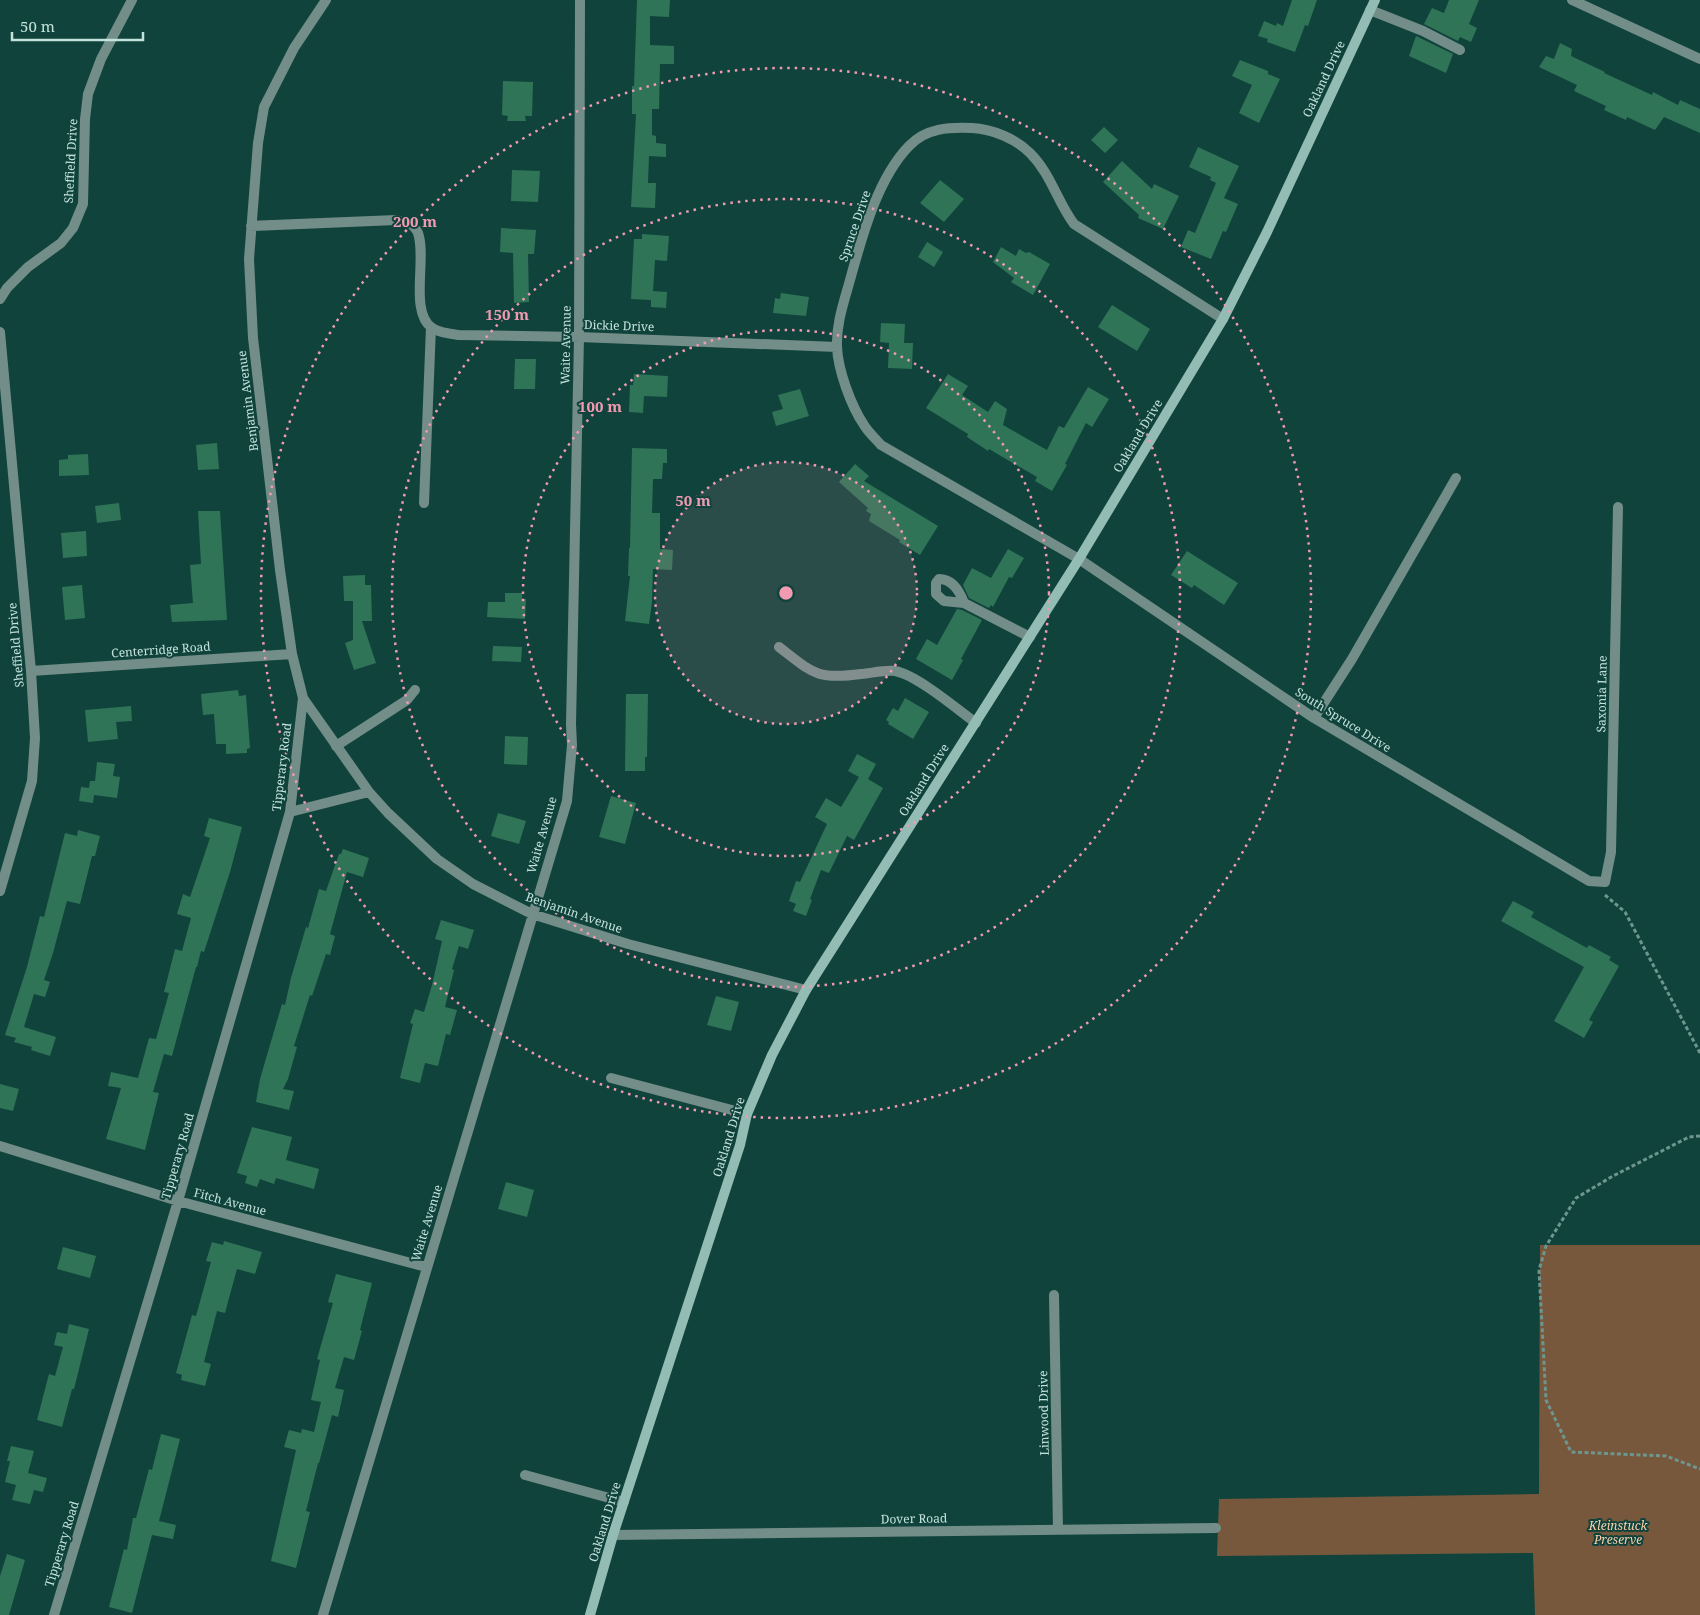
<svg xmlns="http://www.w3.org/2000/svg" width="1700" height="1615" font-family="'Noto Serif',serif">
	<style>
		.green { fill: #78583c }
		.building { fill: #2f7456 }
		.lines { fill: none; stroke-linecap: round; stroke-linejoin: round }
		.path { stroke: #6d968f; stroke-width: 3; stroke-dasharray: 4 2.5; stroke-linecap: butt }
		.service { stroke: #738d88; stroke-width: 10 }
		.minor { stroke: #738d88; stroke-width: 10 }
		.secondary { stroke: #93bcb4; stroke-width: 10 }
		.ring { fill: none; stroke: #f19ab2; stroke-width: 2.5; stroke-dasharray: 2.5 5 }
		.labels { text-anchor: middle; stroke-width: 4; stroke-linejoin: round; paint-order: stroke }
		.street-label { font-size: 12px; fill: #c3e2dc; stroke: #10433c }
		.park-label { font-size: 12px; font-style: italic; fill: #fbd0ab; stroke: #10433c }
		.centre { fill: #f19ab2; stroke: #10433c; stroke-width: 2.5 }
		.ring-label { font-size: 15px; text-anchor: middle; font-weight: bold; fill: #f19ab2; stroke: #10433c; stroke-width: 4; stroke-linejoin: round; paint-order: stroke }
	</style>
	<rect width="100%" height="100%" fill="#10433c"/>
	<path class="green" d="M 1540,1245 L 1700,1245 L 1700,1615 L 1535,1615 L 1533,1553 L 1217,1556 L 1219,1499 L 1539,1494 Z"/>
	<path class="building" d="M 637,0 L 670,0 L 669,17 L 650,16 L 650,45 L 674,46 L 674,64 L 660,64 L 659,109 L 652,109 L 652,135 L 656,136 L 656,143 L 666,144 L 666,157 L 649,156 L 648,183 L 656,183 L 655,208 L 631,207 L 636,114 L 632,114 L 632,86 L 634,86 Z
		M 1292,0 L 1317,0 L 1308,26 L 1305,25 L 1295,52 L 1267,42 L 1268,39 L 1258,36 L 1264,21 L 1276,26 L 1277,23 L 1283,26 Z
		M 1449,0 L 1479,0 L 1469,24 L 1477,28 L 1471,42 L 1460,37 L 1458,41 L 1424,24 L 1432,8 L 1444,13 Z
		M 1416,36 L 1453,54 L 1446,73 L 1409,56 Z
		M 1560,43 L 1572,49 L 1571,56 L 1605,72 L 1604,73 L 1652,95 L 1653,92 L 1678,105 L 1680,100 L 1700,109 L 1700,133 L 1664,117 L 1655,130 L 1627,117 L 1626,120 L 1604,110 L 1606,106 L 1574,91 L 1577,85 L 1539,67 L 1546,56 L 1554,59 Z
		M 1240,60 L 1268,71 L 1268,74 L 1280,79 L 1259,123 L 1239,113 L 1252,85 L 1232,76 Z
		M 503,81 L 533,82 L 532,116 L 525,116 L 526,121 L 507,121 L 508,116 L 502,115 Z
		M 1104,127 L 1118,140 L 1105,153 L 1091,140 Z
		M 1198,147 L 1239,166 L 1224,198 L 1238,204 L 1226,232 L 1223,231 L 1211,259 L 1181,247 L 1188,230 L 1195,233 L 1216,183 L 1210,180 L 1211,177 L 1189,167 Z
		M 1122,161 L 1152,189 L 1154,184 L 1179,196 L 1163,229 L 1138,218 L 1139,215 L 1103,182 Z
		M 512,170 L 540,171 L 538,202 L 511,201 Z
		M 940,180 L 964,199 L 944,222 L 920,203 Z
		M 501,228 L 536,230 L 534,254 L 528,254 L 529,302 L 514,303 L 513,253 L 500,252 Z
		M 642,234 L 669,236 L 667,261 L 655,260 L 653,291 L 667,292 L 666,308 L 651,307 L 651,300 L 631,299 L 634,239 L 642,239 Z
		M 927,242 L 943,252 L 934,267 L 918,257 Z
		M 1001,247 L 1016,256 L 1019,249 L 1026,253 L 1029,252 L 1050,264 L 1033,295 L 1011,282 L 1014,278 L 993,262 Z
		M 781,293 L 809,297 L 806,316 L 773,313 L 775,298 L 780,299 Z
		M 1112,305 L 1150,329 L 1137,351 L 1098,327 Z
		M 881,323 L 905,324 L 904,343 L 913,343 L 912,369 L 888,368 L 889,343 L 880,342 Z
		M 515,359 L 536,359 L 535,389 L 514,389 Z
		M 634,374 L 668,376 L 667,397 L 644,396 L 643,413 L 629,412 L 630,385 L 633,385 Z
		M 948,374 L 968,386 L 962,395 L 988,412 L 995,401 L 1007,409 L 1003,425 L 1047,450 L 1059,426 L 1064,428 L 1088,387 L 1109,399 L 1092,427 L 1086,423 L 1065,464 L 1067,465 L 1052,491 L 1035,481 L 1037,477 L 989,449 L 988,451 L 967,437 L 968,434 L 926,408 Z
		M 800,389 L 809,416 L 776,426 L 772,412 L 783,409 L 778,395 Z
		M 217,443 L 219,469 L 198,470 L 196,445 Z
		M 632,448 L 667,449 L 667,463 L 663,463 L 662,479 L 653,479 L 652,513 L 660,513 L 660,549 L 673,550 L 672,570 L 653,569 L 652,602 L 649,624 L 625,621 L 630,576 L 628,576 L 629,548 L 630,548 Z
		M 88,454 L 89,475 L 59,476 L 59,460 L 68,459 L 68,455 Z
		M 855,464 L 869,476 L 864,481 L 938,526 L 920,555 L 899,542 L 900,540 L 869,521 L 871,514 L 866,511 L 868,508 L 839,482 Z
		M 119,503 L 121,520 L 97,523 L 95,506 Z
		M 198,511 L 220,511 L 227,620 L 172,622 L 170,605 L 193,603 L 190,565 L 201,564 Z
		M 86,531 L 87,556 L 63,558 L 61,533 Z
		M 1008,549 L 1024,558 L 1012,578 L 1009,577 L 993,607 L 991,605 L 989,608 L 969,598 L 963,585 L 972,568 L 991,578 Z
		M 1187,551 L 1238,583 L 1224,605 L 1194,585 L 1192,588 L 1171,575 Z
		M 365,575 L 365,585 L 371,585 L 372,621 L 362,621 L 376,663 L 354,670 L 345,643 L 353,640 L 353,601 L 344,601 L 343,576 Z
		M 82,585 L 85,618 L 65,620 L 62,587 Z
		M 505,593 L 522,593 L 522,599 L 526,599 L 525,619 L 487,617 L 488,602 L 505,602 Z
		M 957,609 L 962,610 L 982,620 L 961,659 L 963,660 L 952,680 L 916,659 L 927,639 L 937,645 Z
		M 493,646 L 522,647 L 521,662 L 492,661 Z
		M 238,690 L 239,696 L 246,695 L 250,748 L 247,749 L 247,753 L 226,754 L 226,744 L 216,744 L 214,714 L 203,715 L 201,694 Z
		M 626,694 L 648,694 L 647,757 L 645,757 L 645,771 L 625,771 Z
		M 905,698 L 929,712 L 913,739 L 888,724 L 889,722 L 886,720 L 893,708 L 898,711 Z
		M 131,706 L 132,721 L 116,722 L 118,739 L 88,742 L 85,710 Z
		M 505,736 L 528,737 L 527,765 L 504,764 Z
		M 857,754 L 876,764 L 868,779 L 883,788 L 854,840 L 847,836 L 829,873 L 821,870 L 810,899 L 812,900 L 806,916 L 793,911 L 796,904 L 789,901 L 796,881 L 800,882 L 827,824 L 815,817 L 826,798 L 841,807 L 859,777 L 848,771 Z
		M 97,762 L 115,764 L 113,776 L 120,777 L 117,798 L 94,795 L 93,803 L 79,801 L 81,787 L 89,788 L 90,781 L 95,781 Z
		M 611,796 L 636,803 L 625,844 L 599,837 Z
		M 498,813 L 526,821 L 519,844 L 491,836 Z
		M 209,818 L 242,827 L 230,872 L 204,952 L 201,951 L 197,967 L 196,967 L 172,1056 L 164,1054 L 153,1092 L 159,1093 L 145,1150 L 106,1139 L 121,1088 L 108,1086 L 111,1072 L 138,1078 L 149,1038 L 156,1039 L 169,993 L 164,992 L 175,949 L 182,951 L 191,918 L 177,914 L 183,894 L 190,897 L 210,838 L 204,836 Z
		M 78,830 L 100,836 L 95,856 L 92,856 L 80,904 L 67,901 L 53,953 L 44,980 L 50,982 L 45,997 L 34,994 L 24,1027 L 56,1037 L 50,1056 L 31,1050 L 32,1047 L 14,1042 L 16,1038 L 5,1035 L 27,967 L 40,916 L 44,917 L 65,833 L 77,836 Z
		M 343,849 L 369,858 L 363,877 L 347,872 L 330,934 L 335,936 L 330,955 L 326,954 L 312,996 L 310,995 L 294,1046 L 297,1047 L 288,1079 L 283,1089 L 294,1091 L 289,1110 L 256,1102 L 260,1079 L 282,1004 L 285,1005 L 291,978 L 306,927 L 308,928 L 319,889 L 326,891 L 339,854 L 341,854 Z
		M 1513,901 L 1534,912 L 1531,917 L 1587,948 L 1589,945 L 1611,957 L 1609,960 L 1619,966 L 1589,1020 L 1593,1022 L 1584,1038 L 1554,1021 L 1584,967 L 1501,921 Z
		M 441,920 L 474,930 L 468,949 L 459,946 L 452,969 L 454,970 L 445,1007 L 457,1010 L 450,1035 L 446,1034 L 438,1066 L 425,1063 L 420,1083 L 400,1078 L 413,1024 L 410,1023 L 415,1009 L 424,1012 L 432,985 L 442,941 L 435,939 Z
		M 716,996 L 739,1002 L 731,1031 L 707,1025 Z
		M 0,1084 L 19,1089 L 13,1111 L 0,1108 Z
		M 252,1127 L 292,1137 L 286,1160 L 319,1169 L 314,1189 L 276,1178 L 274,1184 L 260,1179 L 257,1187 L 245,1183 L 247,1176 L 237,1173 Z
		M 506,1182 L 534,1190 L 527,1217 L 498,1209 Z
		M 224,1241 L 262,1252 L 255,1274 L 237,1269 L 225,1313 L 217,1311 L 204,1362 L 211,1364 L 205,1386 L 181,1380 L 182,1375 L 176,1373 L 192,1315 L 196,1316 L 211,1262 L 206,1261 L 212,1242 L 223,1245 Z
		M 63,1247 L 96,1256 L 90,1278 L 57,1269 Z
		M 336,1274 L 372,1283 L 360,1330 L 362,1331 L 354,1360 L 344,1357 L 335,1388 L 344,1390 L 338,1417 L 332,1415 L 319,1463 L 318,1463 L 306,1511 L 310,1512 L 296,1568 L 271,1561 L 296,1450 L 284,1447 L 289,1430 L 301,1433 L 302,1429 L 314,1432 L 321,1402 L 311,1400 L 320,1360 L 317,1359 L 333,1303 L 328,1302 Z
		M 69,1324 L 89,1329 L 74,1389 L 72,1389 L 62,1427 L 37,1420 L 49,1374 L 55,1376 L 63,1347 L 54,1345 L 57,1332 L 67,1334 Z
		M 161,1434 L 180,1439 L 159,1521 L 176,1525 L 173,1539 L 152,1535 L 132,1613 L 109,1607 L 124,1549 L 127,1550 L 133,1518 L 136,1518 L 149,1469 L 152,1470 Z
		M 11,1446 L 34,1451 L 28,1473 L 47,1478 L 43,1492 L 34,1490 L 30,1504 L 12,1500 L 16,1485 L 5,1482 L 10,1461 L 7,1461 Z
		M 7,1554 L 25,1560 L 9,1615 L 0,1615 L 0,1576 Z"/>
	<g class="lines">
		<path class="path" d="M 1605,895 L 1625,912 L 1700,1053
			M 1700,1136 L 1689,1137 L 1613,1176 L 1576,1198 L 1546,1246 L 1539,1270 L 1546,1400 L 1571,1452 L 1666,1456 L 1700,1469"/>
		<path class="service" d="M 1370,10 L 1423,31 L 1460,50
			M 424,503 L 431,327
			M 964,603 C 960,592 953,579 939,579 L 936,583 L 936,594 L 944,601 L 964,603 L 1030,637
			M 336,746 L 407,700 L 415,690
			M 611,1078 L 747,1114
			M 525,1475 L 624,1502"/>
		<path class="minor" d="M 326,0 L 294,48 L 264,107 L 258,143 L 249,259 L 253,338 L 280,570 L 292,654 L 303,698 L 369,792 L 388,813 L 437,859 L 473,884 L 532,914 L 628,944 L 806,990
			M 1572,0 L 1700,59
			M 251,226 L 396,220 L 411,224 C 413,226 417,230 418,233 C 427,258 409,312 432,328 C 440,333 450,334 459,335 L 579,337 L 837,347
			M 0,299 L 7,288 L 28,267 L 61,243 L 73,228 L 83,204 L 85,119 L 88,94 L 101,59 L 132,0
			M 1223,319 L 1074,224 C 1057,201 1051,174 1030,153 C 1016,139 993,129 972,128 C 949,127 926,128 909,146 C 877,179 862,237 850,280 C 844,302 836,324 837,347 C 838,370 851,406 864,425 C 868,432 876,439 881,445 L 1079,559 L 1314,718 L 1589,881 L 1605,882 L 1611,852 L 1618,507
			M 0,332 L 31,671 L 35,738 L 32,781 L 0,891
			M 779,647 C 813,673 816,680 861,674 C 872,673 884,670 895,671 C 917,675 957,709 976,723
			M 31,671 L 292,654
			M 1314,718 L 1352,659 L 1456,478
			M 290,812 L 369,792
			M 0,1146 L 178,1201 L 426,1267
			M 1054,1295 L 1058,1530
			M 613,1535 L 1216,1528
			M 54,1615 L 178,1201 L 290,812 L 303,698
			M 323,1615 L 567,801 L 572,745 L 571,724 L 579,337 L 580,0"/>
		<path class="secondary" d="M 590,1615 L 613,1535 L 740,1145 L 747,1114 L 772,1055 L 806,990 L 1079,559 L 1223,319 L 1267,232 L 1375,0"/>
	</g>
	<circle cx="786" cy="593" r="131" fill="#f19ab2" fill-opacity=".12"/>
	<g class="ring">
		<circle cx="786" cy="593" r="131"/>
		<circle cx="786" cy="593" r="263"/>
		<circle cx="786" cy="593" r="394"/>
		<circle cx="786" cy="593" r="525"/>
	</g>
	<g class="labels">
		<g class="street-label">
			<text transform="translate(1324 79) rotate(-65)" y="4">Oakland Drive</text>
			<text transform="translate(71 161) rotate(-87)" y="4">Sheffield Drive</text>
			<text transform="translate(855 226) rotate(-71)" y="4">Spruce Drive</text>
			<text transform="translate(619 326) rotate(2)" y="4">Dickie Drive</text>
			<text transform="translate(566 345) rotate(-89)" y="4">Waite Avenue</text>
			<text transform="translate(248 401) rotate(-97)" y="4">Benjamin Avenue</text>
			<text transform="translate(1138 436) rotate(-59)" y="4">Oakland Drive</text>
			<text transform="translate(16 645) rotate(-95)" y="4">Sheffield Drive</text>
			<text transform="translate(161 650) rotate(-4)" y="4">Centerridge Road</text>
			<text transform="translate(1602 694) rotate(-89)" y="4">Saxonia Lane</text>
			<text transform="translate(1343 720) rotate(32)" y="4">South Spruce Drive</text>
			<text transform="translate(282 767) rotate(-83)" y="4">Tipperary Road</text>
			<text transform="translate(924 780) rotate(-58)" y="4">Oakland Drive</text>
			<text transform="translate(542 835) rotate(-74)" y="4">Waite Avenue</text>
			<text transform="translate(574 913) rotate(19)" y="4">Benjamin Avenue</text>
			<text transform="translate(729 1137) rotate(-73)" y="4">Oakland Drive</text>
			<text transform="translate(178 1156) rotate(-74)" y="4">Tipperary Road</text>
			<text transform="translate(230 1202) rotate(15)" y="4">Fitch Avenue</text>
			<text transform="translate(427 1223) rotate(-73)" y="4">Waite Avenue</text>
			<text transform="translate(1044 1413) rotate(-91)" y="4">Linwood Drive</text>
			<text transform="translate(914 1519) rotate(-1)" y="4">Dover Road</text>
			<text transform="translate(605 1522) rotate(-73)" y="4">Oakland Drive</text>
			<text transform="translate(62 1544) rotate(-73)" y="4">Tipperary Road</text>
		</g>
		<g class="park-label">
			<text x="1618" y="1530">Kleinstuck<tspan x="1618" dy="14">Preserve</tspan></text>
		</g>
	</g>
	<circle cx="786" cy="593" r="8" class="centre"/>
	<g class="ring-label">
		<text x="415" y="227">200 m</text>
		<text x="507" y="320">150 m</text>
		<text x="600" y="412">100 m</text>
		<text x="693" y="506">50 m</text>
	</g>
	<path d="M12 32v8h131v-8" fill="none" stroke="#c3e2dc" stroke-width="2.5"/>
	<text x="20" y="32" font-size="15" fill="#c3e2dc" stroke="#10433c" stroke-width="4" paint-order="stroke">50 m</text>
</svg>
